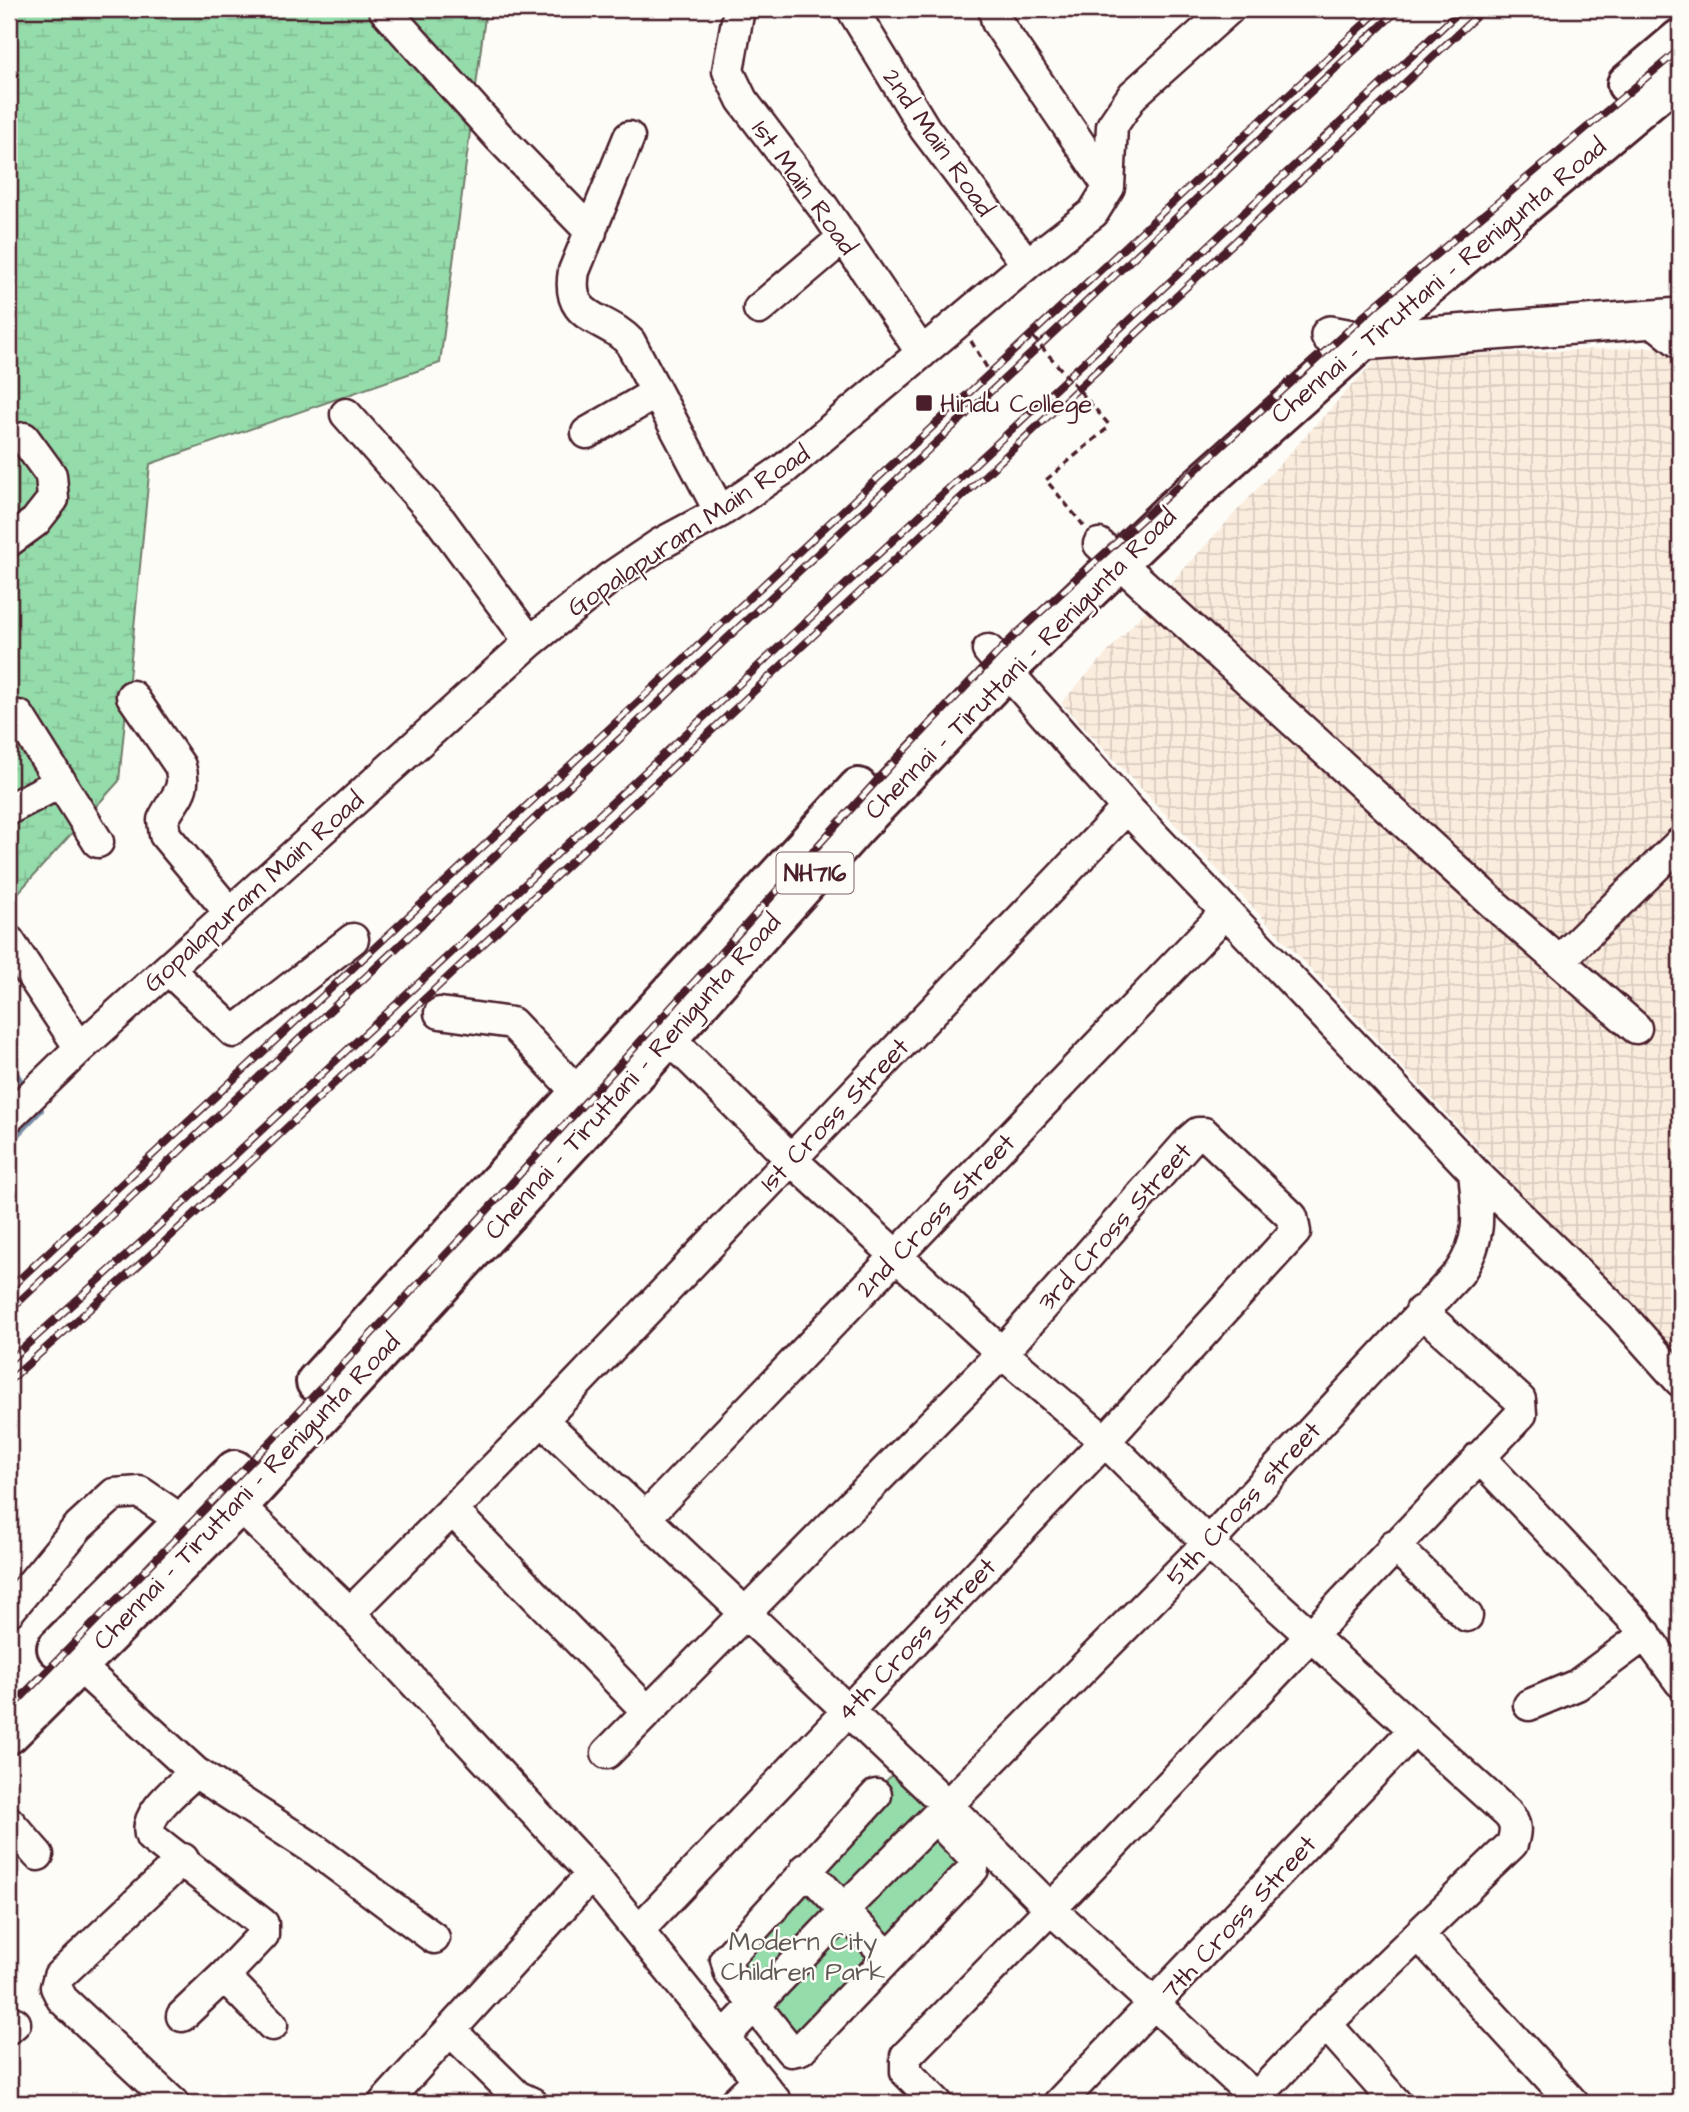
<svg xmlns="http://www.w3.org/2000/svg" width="1689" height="2112" font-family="'Architects Daughter',sans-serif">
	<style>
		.industrial { fill: url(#industrial-grid) }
		.wetland { fill: url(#wetland-marsh); stroke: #707e6b; stroke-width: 2 }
		.park { fill: #95dcab; stroke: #707e6b; stroke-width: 2 }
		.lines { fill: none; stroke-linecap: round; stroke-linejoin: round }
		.stream { stroke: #7990a8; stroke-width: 6 }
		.minor-casing { stroke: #4a1f2b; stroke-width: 35 }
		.major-casing { stroke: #4a1f2b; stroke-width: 42 }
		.highway-casing { stroke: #4a1f2b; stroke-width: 44 }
		.path { stroke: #4a1f2b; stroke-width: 3.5; stroke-dasharray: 7 5; stroke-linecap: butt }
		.minor { stroke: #fdfcf7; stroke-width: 30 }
		.major { stroke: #fdfcf7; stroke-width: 37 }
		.highway { stroke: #fdfcf7; stroke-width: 38 }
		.rail-casing { stroke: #4a1f2b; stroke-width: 8 }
		.rail { stroke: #fdfcf7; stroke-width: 5; stroke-dasharray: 16; stroke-linecap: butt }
		.path-bridge { stroke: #4a1f2b; stroke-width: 3.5; stroke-dasharray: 7 5; stroke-linecap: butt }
		.poi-dot { fill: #4a1f2b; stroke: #fdfcf7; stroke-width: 2.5 }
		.labels { text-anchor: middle; stroke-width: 5; stroke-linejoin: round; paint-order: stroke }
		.shield { fill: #fdfcf7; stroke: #806168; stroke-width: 2 }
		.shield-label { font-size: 24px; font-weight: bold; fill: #4a1f2b }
		.street-label { font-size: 26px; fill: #4a1f2b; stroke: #fdfcf7 }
		.poi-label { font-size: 26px; fill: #4a1f2b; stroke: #fdfcf7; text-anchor: start }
		.park-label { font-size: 26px; fill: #605851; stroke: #fdfcf7 }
	</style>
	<defs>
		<pattern id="industrial-grid" width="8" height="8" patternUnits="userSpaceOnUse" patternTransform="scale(1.75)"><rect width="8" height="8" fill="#fbedde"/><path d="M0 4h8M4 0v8" fill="none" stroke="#d9cbbf"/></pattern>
		<pattern id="wetland-marsh" width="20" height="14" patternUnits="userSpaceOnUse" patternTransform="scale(1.75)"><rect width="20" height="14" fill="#95dcab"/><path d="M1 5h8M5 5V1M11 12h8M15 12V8" fill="none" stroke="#82bc93"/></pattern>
	</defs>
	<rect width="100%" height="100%" fill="#fdfcf7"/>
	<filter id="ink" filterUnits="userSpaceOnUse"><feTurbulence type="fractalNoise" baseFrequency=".0143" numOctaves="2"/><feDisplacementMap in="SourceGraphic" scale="14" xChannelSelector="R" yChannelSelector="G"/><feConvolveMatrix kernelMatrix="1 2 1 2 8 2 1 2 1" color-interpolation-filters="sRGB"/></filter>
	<g filter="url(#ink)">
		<path class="industrial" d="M 1680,346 L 1680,1363 L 1061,703 L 1377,358 Z"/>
		<path class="wetland" d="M 9,9 L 486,9 L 440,363 L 150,464 L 119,781 L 9,903 Z"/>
		<path class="park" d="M 895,1772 L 981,1861 L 792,2061 L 708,1959 Z"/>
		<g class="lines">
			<path class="stream" d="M 9,1064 L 21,1081
				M 9,1143 L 41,1110"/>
			<g class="minor-casing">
				<path id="minor" d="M 384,9 L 499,137 L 591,232
					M 739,9 L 728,71 L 742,100 L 823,207 L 922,353
					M 852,9 L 925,129 L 1027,264
					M 994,9 L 997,22 L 1109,187
					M 629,137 L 574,271 C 565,322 605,315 630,342 L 720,512
					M 759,309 L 844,237
					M 1650,319 L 1680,343
					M 346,414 L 440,520 L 530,642
					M 587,433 L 656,393
					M 9,541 L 35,522 L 53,499 L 51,475 L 24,438
					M 1099,544 L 1497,907 L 1636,1028
					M 988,650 L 1127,808 L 1474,1172 L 1621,1315 L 1680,1381
					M 132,696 L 180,766 C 188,792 173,798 163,820 L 165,835 L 230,913
					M 19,716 L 98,842
					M 9,809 L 61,782
					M 9,941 L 80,1048
					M 1559,961 L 1680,843
					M 168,969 L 234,1032 L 353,939
					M 440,1013 L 512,1023 L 579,1094
					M 9,1117 L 80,1048 L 530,642 L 611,577 L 660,544 L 720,512 L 784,469 L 1027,264 L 1093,213 L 1109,187 L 1112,126 L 1133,95 L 1229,9
					M 542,1420 L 1127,808
					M 1479,1457 L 1636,1622 L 1680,1682
					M 225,1492 L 350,1613 L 592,1874 L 777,2103
					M 452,1510 L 648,1712
					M 645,1518 L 1226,912
					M 1394,1545 L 1467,1616
					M 9,1611 L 79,1526 L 114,1494 L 140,1492 L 184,1522
					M 350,1613 L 542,1420 L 947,1805 L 1051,1909 L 1256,2098
					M 78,1665 L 195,1772 L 317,1851 L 434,1938
					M 1529,1705 L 1577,1685 L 1646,1634
					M 607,1753 L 1002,1353 L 791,1159 L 654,1023
					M 195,1772 C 180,1787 141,1815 151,1837 L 263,1924 L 263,1935 L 224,1976 L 272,2025
					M 876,1795 L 726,1959 L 730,1974 L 791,2051 L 801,2049 L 973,1869 L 973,1857 L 948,1831
					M 9,1822 L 38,1855
					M 806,1869 L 835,1900
					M 854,1899 L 1208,1543 L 1459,1273 C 1483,1238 1478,1212 1474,1172
					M 853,1921 L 889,1957
					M 638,1931 L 1105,1441 L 1295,1232 L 1292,1217 L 1204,1133 L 1198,1133 L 1190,1140 L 1002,1353 L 1105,1441 L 1208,1543 L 1507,1813 C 1517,1824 1516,1831 1512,1844 L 1326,2024 L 1251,2103
					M 1419,1935 L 1573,2103
					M 182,2016 L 224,1976
					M 1326,2024 L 1396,2103
					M 9,2028 L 15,2023
					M 450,2030 L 517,2096 L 532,2103
					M 724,2037 L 836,1920
					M 173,2103 L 62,1999 L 56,1987 L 59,1976 L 183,1859
					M 384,2103 L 592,1874
					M 734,2103 L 757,2081
					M 937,2103 L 906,2072 L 906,2056 L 1109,1849 L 1521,1414 L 1520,1400 L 1421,1311
					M 1059,2103 L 1415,1729"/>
			</g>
			<g class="major-casing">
				<path id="major" d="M 1330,335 L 1362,341 L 1680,317"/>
			</g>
			<g class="highway-casing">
				<path id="highway" d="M 1627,84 L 1680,39
					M 316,1382 L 858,788
					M 57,1648 L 235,1470
					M 9,1734 L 239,1505 L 668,1038 L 856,827 L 1007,669 L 1173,510 L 1362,341 L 1680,74"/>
			</g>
			<path class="path" d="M 971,341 L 990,373 L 1033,337
				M 1084,526 L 1046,480 L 1110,426"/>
			<use href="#minor" class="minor"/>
			<use href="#major" class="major"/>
			<use href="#highway" class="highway"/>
			<g class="rail-casing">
				<path id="rail" d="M 9,1289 L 1380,9
					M 9,1311 L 1399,9
					M 9,1361 L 148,1236 L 1462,9
					M 9,1381 L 158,1248 L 1484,9
					M 9,1710 L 272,1440 L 481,1217 L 891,765 L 1012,638 L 1376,305 L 1680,49"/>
			</g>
			<use href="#rail" class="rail"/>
			<path class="path-bridge" d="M 1033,337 L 1110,426"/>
		</g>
	</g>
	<rect class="poi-dot" x="915" y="394" width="18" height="18" rx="3.5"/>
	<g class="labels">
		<rect class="shield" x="776.5" y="852.5" width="77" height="41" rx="5"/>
		<g class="shield-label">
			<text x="815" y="881">NH716</text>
		</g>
		<g class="street-label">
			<text transform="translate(939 142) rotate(55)" y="9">2nd Main Road</text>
			<text transform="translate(805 187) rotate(54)" y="9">1st Main Road</text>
			<text transform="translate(1438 280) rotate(-40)" y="9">Chennai - Tiruttani - Renigunta Road</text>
			<text transform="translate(688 530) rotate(-34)" y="9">Gopalapuram Main Road</text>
			<text transform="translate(1020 663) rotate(-45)" y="9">Chennai - Tiruttani - Renigunta Road</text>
			<text transform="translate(253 891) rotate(-42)" y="9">Gopalapuram Main Road</text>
			<text transform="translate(632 1076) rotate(-48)" y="9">Chennai - Tiruttani - Renigunta Road</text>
			<text transform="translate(834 1114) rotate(-46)" y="9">1st Cross Street</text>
			<text transform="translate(935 1215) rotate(-46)" y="9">2nd Cross Street</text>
			<text transform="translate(1114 1226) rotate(-48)" y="9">3rd Cross Street</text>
			<text transform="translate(246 1491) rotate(-46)" y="9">Chennai - Tiruttani - Renigunta Road</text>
			<text transform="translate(1243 1503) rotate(-47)" y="9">5th Cross street</text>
			<text transform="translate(916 1639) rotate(-46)" y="9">4th Cross Street</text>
			<text transform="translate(1238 1917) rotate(-47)" y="9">7th Cross Street</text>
		</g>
		<g class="poi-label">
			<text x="940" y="412">Hindu College</text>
		</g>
		<g class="park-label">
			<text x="803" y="1950">Modern City<tspan x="803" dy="30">Children Park</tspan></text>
		</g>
	</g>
	<rect width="1689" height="2112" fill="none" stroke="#fdfcf7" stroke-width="35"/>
	<rect x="18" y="18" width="1654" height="2077" fill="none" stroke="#4a1f2b" stroke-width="2.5" filter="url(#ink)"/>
</svg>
